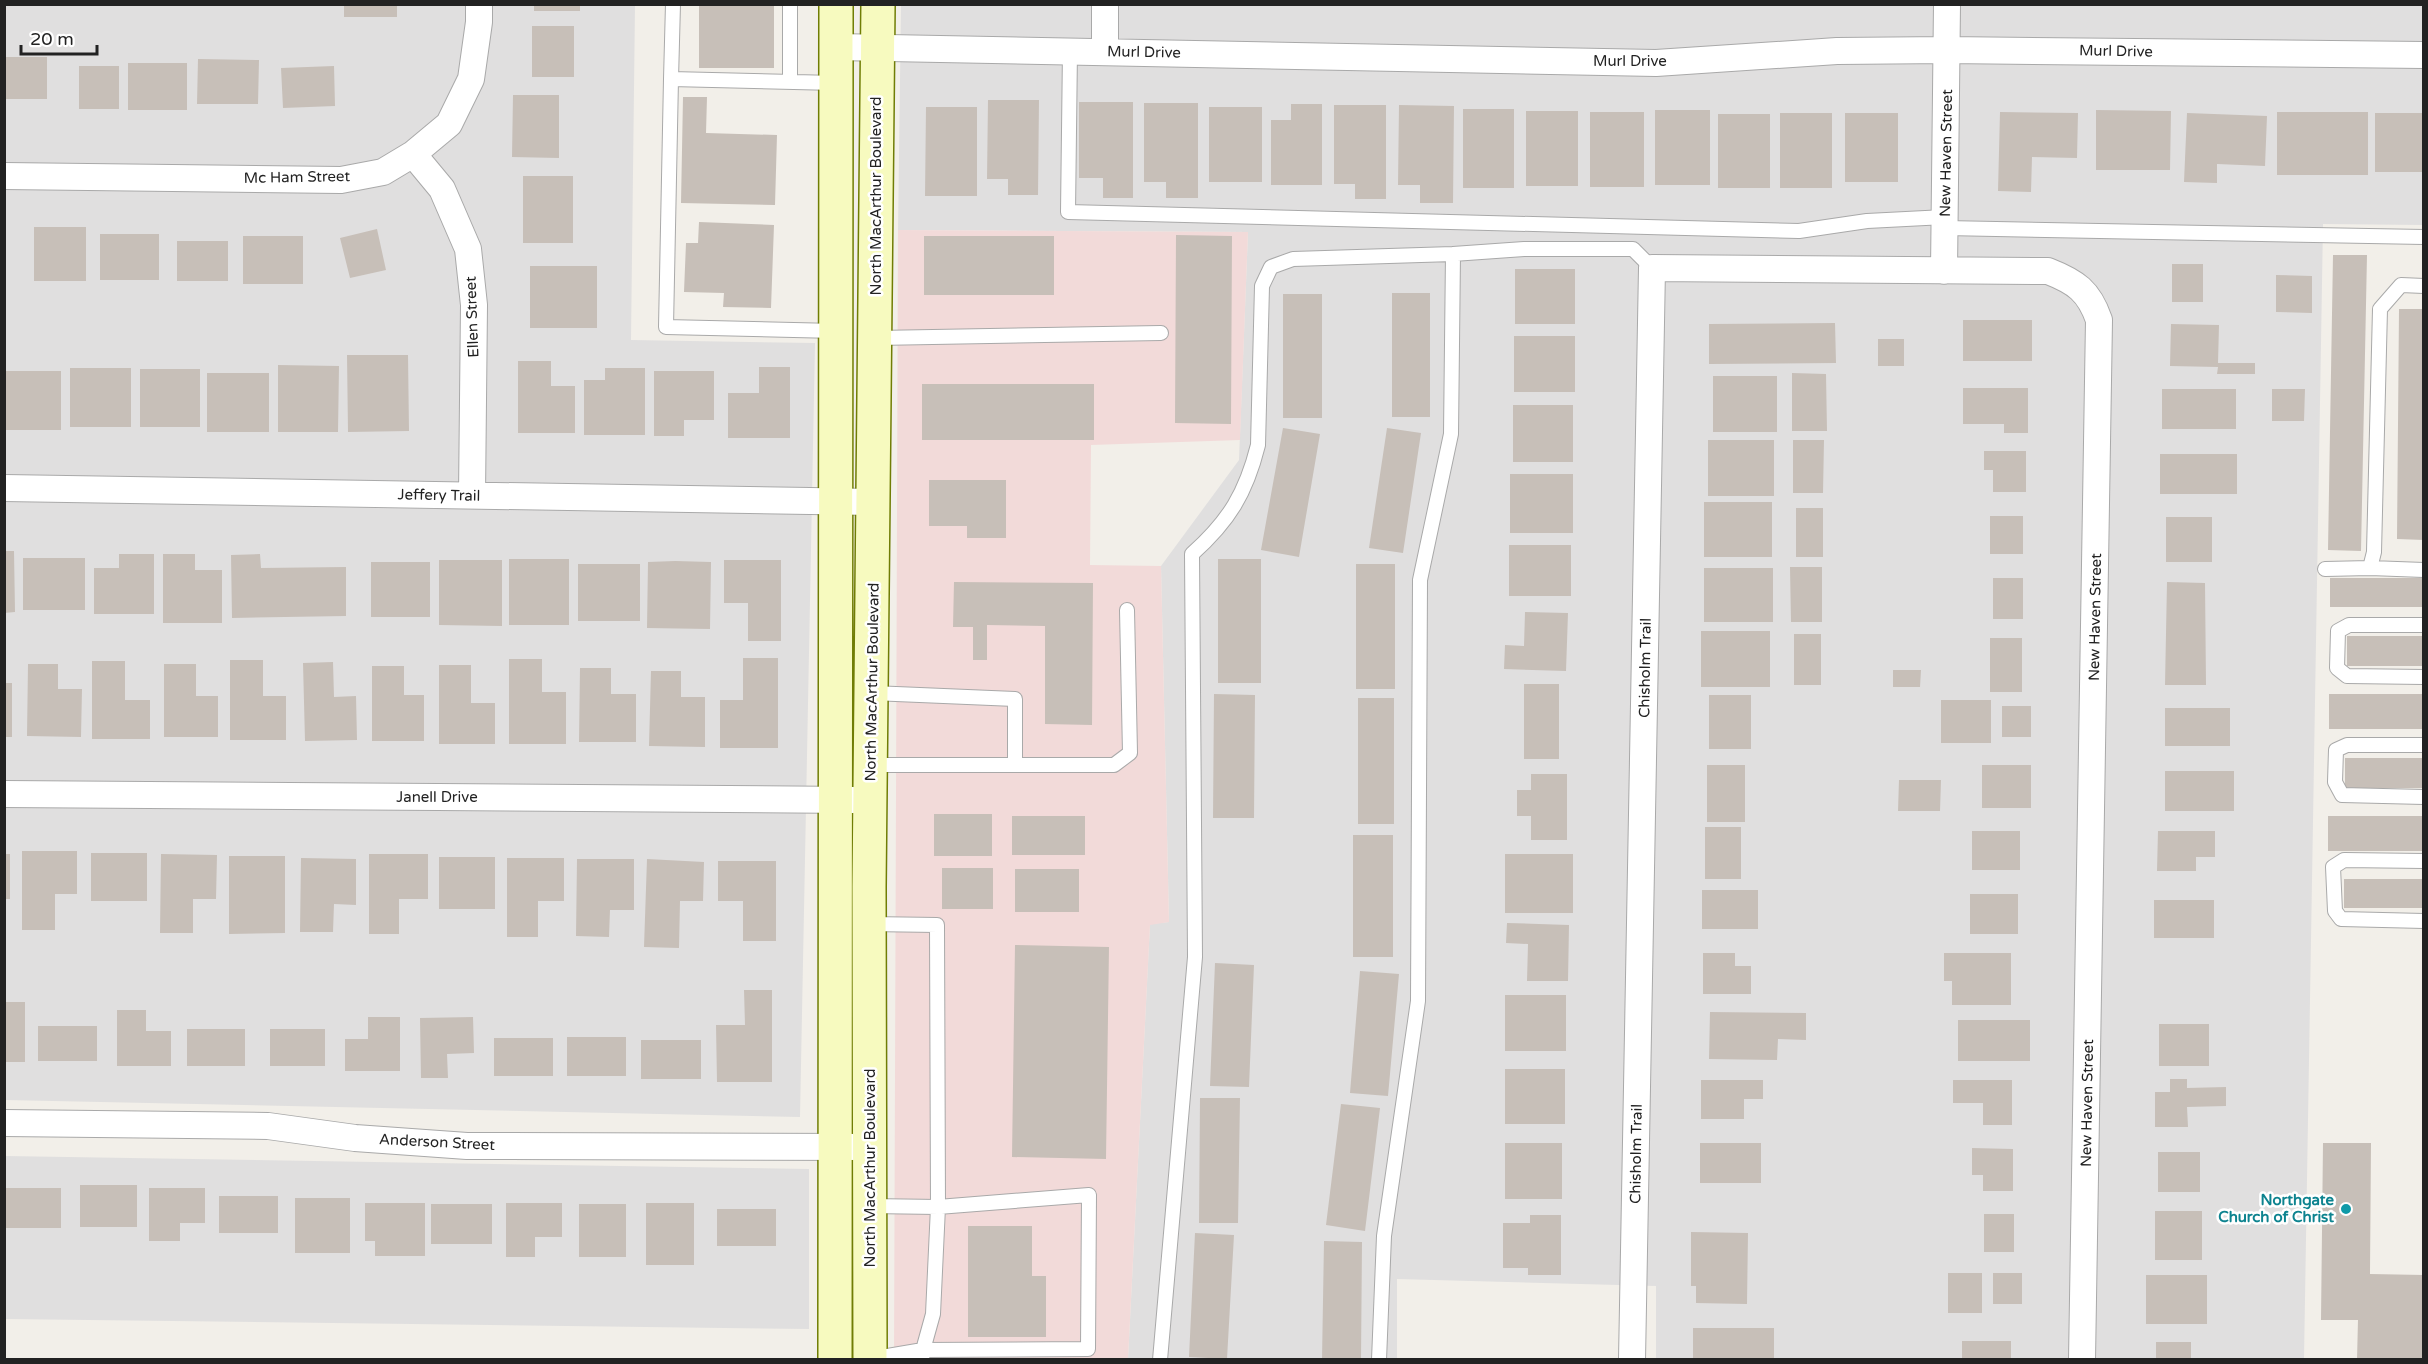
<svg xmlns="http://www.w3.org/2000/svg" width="2428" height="1364" font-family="'Varela Round',sans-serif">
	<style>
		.residential { fill: #e0dfdf }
		.commercial { fill: #f2dad9 }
		.building { fill: #c7bfb8 }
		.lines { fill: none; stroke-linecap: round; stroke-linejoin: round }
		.service-casing { stroke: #a9a9a9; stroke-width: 16 }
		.minor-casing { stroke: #a9a9a9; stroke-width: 28 }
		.secondary-casing { stroke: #707d05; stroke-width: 36 }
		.service { stroke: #fff; stroke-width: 14 }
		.minor { stroke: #fff; stroke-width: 26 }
		.secondary { stroke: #f7fabf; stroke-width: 33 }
		.culture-dot { fill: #0f9aa8; stroke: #fff; stroke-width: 2 }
		.labels { text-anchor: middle; stroke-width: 5; stroke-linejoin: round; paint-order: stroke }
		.street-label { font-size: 15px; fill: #222; stroke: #fff }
		.culture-label { font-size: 15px; font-weight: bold; fill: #0d838f; stroke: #fff; text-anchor: end }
	</style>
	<rect width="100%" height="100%" fill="#f2efe9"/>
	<path class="residential" d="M 5,5 L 635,5 L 631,340 L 815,343 L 800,1117 L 5,1100 Z
		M 901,5 L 2423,5 L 2423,225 L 2323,224 L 2304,1359 L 1656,1359 L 1656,1286 L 1397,1279 L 1397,1359 L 1128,1359 L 1150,924 L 1169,922 L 1161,566 L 1239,460 L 1248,232 L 898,230 Z
		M 5,1156 L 809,1169 L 809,1329 L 5,1319 Z"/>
	<path class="commercial" d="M 898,230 L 1248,232 L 1240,440 L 1091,445 L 1090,565 L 1161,566 L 1169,922 L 1150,925 L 1128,1359 L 894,1360 Z"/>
	<path class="building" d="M 344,4 L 397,4 L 397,17 L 344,17 Z
		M 534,4 L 580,4 L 580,11 L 534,11 Z
		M 699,4 L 774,4 L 774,68 L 699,68 Z
		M 532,26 L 574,26 L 574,77 L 532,77 Z
		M 4,57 L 47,57 L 47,99 L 4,99 Z
		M 198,59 L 259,60 L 258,104 L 197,104 Z
		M 128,63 L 187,63 L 187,110 L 128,110 Z
		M 79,66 L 119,66 L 119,109 L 79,109 Z
		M 334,66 L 335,106 L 283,108 L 281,68 Z
		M 513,95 L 559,95 L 559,158 L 512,157 Z
		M 683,97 L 707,97 L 706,133 L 777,135 L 775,205 L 681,203 Z
		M 988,100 L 1039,100 L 1038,195 L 1008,195 L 1008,179 L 987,179 Z
		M 1079,102 L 1133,102 L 1133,198 L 1103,198 L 1103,178 L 1079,178 Z
		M 1144,103 L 1198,103 L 1198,198 L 1166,198 L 1166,182 L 1144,182 Z
		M 1291,104 L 1322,104 L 1322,185 L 1271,185 L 1271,120 L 1291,120 Z
		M 1334,105 L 1386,105 L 1386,199 L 1355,199 L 1355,184 L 1334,184 Z
		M 1399,105 L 1454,106 L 1453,203 L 1420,203 L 1420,185 L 1398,185 Z
		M 926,107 L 977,107 L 977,196 L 925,196 Z
		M 1209,107 L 1262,107 L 1262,182 L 1209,182 Z
		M 1463,109 L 1514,109 L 1514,188 L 1463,188 Z
		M 1655,110 L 1710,110 L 1710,185 L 1655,185 Z
		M 2096,110 L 2171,111 L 2170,170 L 2096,170 Z
		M 1526,111 L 1578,111 L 1578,186 L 1526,186 Z
		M 1590,112 L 1644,112 L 1644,187 L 1590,187 Z
		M 2000,112 L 2078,113 L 2077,158 L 2032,157 L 2031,192 L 1998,191 Z
		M 2277,112 L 2368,112 L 2368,175 L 2277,175 Z
		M 1780,113 L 1832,113 L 1832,188 L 1780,188 Z
		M 1845,113 L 1898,113 L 1898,182 L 1845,182 Z
		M 2187,113 L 2267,116 L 2265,166 L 2217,164 L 2217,183 L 2184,182 Z
		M 2375,113 L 2424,113 L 2424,172 L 2375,172 Z
		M 1718,114 L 1770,114 L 1770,188 L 1718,188 Z
		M 523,176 L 573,176 L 573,243 L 523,243 Z
		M 699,222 L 774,225 L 771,308 L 723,307 L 724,293 L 684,292 L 686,243 L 698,243 Z
		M 34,227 L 86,227 L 86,281 L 34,281 Z
		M 377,229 L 386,270 L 350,278 L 340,238 Z
		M 100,234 L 159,234 L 159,280 L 100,280 Z
		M 1176,235 L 1232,236 L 1231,424 L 1175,423 Z
		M 243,236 L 303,236 L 303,284 L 243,284 Z
		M 924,236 L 1054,236 L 1054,295 L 924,295 Z
		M 177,241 L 228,241 L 228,281 L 177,281 Z
		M 2333,255 L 2367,255 L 2361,551 L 2328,550 Z
		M 2172,264 L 2203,264 L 2203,302 L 2172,302 Z
		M 530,266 L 597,266 L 597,328 L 530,328 Z
		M 1515,269 L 1575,269 L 1575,324 L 1515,324 Z
		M 2276,275 L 2312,276 L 2312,313 L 2276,312 Z
		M 1392,293 L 1430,293 L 1430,417 L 1392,417 Z
		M 1283,294 L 1322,294 L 1322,418 L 1283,418 Z
		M 2399,309 L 2424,309 L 2424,540 L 2397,539 Z
		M 1963,320 L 2032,320 L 2032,361 L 1963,361 Z
		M 1835,323 L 1836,363 L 1709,364 L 1709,324 Z
		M 2171,324 L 2219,325 L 2218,363 L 2255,363 L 2255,374 L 2217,374 L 2218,367 L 2170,366 Z
		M 1514,336 L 1575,336 L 1575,392 L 1514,392 Z
		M 1878,339 L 1904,339 L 1904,366 L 1878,366 Z
		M 347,355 L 408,355 L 409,431 L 348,432 Z
		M 518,361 L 551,361 L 551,386 L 575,386 L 575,433 L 518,433 Z
		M 278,365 L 339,366 L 338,432 L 278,432 Z
		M 759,367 L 790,367 L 790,438 L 728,438 L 728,393 L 759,393 Z
		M 70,368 L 131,368 L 131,427 L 70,427 Z
		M 605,368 L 645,368 L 645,435 L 584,435 L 584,380 L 605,380 Z
		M 140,369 L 200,369 L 200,427 L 140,427 Z
		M 4,371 L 61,371 L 61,430 L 4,430 Z
		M 654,371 L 714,371 L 714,420 L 684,420 L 684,436 L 654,436 Z
		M 207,373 L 269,373 L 269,432 L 207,432 Z
		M 1792,373 L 1826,374 L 1827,431 L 1792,431 Z
		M 1713,376 L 1777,376 L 1777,432 L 1713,432 Z
		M 922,384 L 1094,384 L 1094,440 L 922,440 Z
		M 1963,388 L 2028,388 L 2028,433 L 2004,433 L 2004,424 L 1963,424 Z
		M 2162,389 L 2236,389 L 2236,429 L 2162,429 Z
		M 2272,389 L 2305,389 L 2304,421 L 2272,421 Z
		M 1513,405 L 1573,405 L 1573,462 L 1513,462 Z
		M 1283,428 L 1320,434 L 1299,557 L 1261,550 Z
		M 1387,428 L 1421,433 L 1403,553 L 1369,548 Z
		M 1708,440 L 1774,440 L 1774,496 L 1708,496 Z
		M 1793,440 L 1824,440 L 1823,493 L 1793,493 Z
		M 1984,451 L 2026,451 L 2026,492 L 1993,492 L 1993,470 L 1984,470 Z
		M 2160,454 L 2237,454 L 2237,494 L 2160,494 Z
		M 1510,474 L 1573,474 L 1573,533 L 1510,533 Z
		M 929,480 L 1006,480 L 1006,538 L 967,538 L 967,526 L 929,526 Z
		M 1704,502 L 1772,502 L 1772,557 L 1704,557 Z
		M 1796,508 L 1823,508 L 1823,557 L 1796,557 Z
		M 1990,516 L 2023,516 L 2023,554 L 1990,554 Z
		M 2166,517 L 2212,517 L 2212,562 L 2166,562 Z
		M 1509,545 L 1571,545 L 1571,596 L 1509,596 Z
		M 4,551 L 14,551 L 15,612 L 4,613 Z
		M 119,554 L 154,554 L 154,614 L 94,614 L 94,568 L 119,568 Z
		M 163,554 L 195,554 L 195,570 L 222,570 L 222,623 L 163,623 Z
		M 260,554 L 261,568 L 346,567 L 346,616 L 232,618 L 231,555 Z
		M 23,558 L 85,558 L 85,610 L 23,610 Z
		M 509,559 L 569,559 L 569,625 L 509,625 Z
		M 1218,559 L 1261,559 L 1261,683 L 1218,683 Z
		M 439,560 L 502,560 L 502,626 L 439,625 Z
		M 724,560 L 781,560 L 781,641 L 748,641 L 748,603 L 724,603 Z
		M 675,561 L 711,562 L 710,629 L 647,628 L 648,562 Z
		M 371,562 L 430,562 L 430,617 L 371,617 Z
		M 578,564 L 640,564 L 640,621 L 578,621 Z
		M 1356,564 L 1395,564 L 1395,689 L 1356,689 Z
		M 1790,567 L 1822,567 L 1822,622 L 1791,622 Z
		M 1704,568 L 1773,568 L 1773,622 L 1704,622 Z
		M 1993,578 L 2023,578 L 2023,619 L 1993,619 Z
		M 2330,578 L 2424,578 L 2424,607 L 2330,607 Z
		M 954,582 L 1093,583 L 1092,725 L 1045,724 L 1045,626 L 987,625 L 987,660 L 973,660 L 973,627 L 953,627 Z
		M 2167,582 L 2205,583 L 2206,685 L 2165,685 Z
		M 1525,612 L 1568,613 L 1566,671 L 1504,669 L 1505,645 L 1524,646 Z
		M 1701,631 L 1770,631 L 1770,687 L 1701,687 Z
		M 1794,634 L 1821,634 L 1821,685 L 1794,685 Z
		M 2347,636 L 2424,636 L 2424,666 L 2347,666 Z
		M 1990,638 L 2022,638 L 2022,692 L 1990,692 Z
		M 743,658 L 778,658 L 778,748 L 720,748 L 720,700 L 743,700 Z
		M 509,659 L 542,659 L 542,692 L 566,692 L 566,744 L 509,744 Z
		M 230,660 L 263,660 L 263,696 L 286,696 L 286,740 L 230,740 Z
		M 92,661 L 125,661 L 125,700 L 150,700 L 150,739 L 92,739 Z
		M 333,662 L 334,697 L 356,696 L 357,740 L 305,741 L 303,663 Z
		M 28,664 L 58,664 L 58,689 L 82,689 L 81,737 L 27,736 Z
		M 164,664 L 196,664 L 196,696 L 218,696 L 218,737 L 164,737 Z
		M 439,665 L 471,665 L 471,703 L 495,703 L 495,744 L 439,744 Z
		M 372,666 L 404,666 L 404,695 L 424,695 L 424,741 L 372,741 Z
		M 580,668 L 611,668 L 611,694 L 636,694 L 636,742 L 579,742 Z
		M 1893,670 L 1921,670 L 1920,687 L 1893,687 Z
		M 651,671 L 681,671 L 681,697 L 705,697 L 705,747 L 649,746 Z
		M 4,683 L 12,683 L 12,737 L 4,737 Z
		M 1524,684 L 1559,684 L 1559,759 L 1524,759 Z
		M 1214,694 L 1255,695 L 1254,818 L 1213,818 Z
		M 2329,694 L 2424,694 L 2424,729 L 2329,729 Z
		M 1709,695 L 1751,695 L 1751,749 L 1709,749 Z
		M 1358,698 L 1394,698 L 1394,824 L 1358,824 Z
		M 1941,700 L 1991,700 L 1991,743 L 1941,743 Z
		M 2002,706 L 2031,706 L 2031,737 L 2002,737 Z
		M 2165,708 L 2230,708 L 2230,746 L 2165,746 Z
		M 2345,758 L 2424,758 L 2424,788 L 2345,788 Z
		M 1707,765 L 1745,765 L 1745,822 L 1707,822 Z
		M 1982,765 L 2031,765 L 2031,808 L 1982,808 Z
		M 2165,771 L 2234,771 L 2234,811 L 2165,811 Z
		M 1531,774 L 1567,774 L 1567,840 L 1531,840 L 1531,816 L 1517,816 L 1517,790 L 1531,790 Z
		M 1899,780 L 1941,780 L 1940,811 L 1898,811 Z
		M 934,814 L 992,814 L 992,856 L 934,856 Z
		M 1012,816 L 1085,816 L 1085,855 L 1012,855 Z
		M 2328,816 L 2424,816 L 2424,851 L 2328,851 Z
		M 1705,827 L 1741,827 L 1741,879 L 1705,879 Z
		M 1972,831 L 2020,831 L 2020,870 L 1972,870 Z
		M 2158,831 L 2215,831 L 2215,857 L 2196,857 L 2196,871 L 2157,871 Z
		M 1353,835 L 1393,835 L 1393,957 L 1353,957 Z
		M 22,851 L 77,851 L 77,894 L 55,894 L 55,930 L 22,930 Z
		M 91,853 L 147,853 L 147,901 L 91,901 Z
		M 4,854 L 10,854 L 10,899 L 4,899 Z
		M 161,854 L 217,855 L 216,899 L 193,899 L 193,933 L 160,933 Z
		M 369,854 L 428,854 L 428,899 L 399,899 L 399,934 L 369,934 Z
		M 1505,854 L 1573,854 L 1573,913 L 1505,913 Z
		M 229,856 L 285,856 L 285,933 L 229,934 Z
		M 439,857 L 495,857 L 495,909 L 439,909 Z
		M 301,858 L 356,859 L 356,905 L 334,904 L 333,932 L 300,932 Z
		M 507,858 L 564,858 L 564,901 L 538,901 L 538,937 L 507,937 Z
		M 577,859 L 634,859 L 634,910 L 610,910 L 609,937 L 576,936 Z
		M 647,859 L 704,862 L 703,901 L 680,901 L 679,948 L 644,947 Z
		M 718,861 L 776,861 L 776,941 L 743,941 L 743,901 L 718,901 Z
		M 942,868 L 993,868 L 993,909 L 942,909 Z
		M 1015,869 L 1079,869 L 1079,912 L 1015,912 Z
		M 2344,879 L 2424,879 L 2424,908 L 2344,908 Z
		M 1702,890 L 1758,890 L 1758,929 L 1702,929 Z
		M 1970,894 L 2018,894 L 2018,934 L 1970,934 Z
		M 2154,900 L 2214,900 L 2214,938 L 2154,938 Z
		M 1507,923 L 1569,925 L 1568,981 L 1527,981 L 1528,944 L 1506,943 Z
		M 1015,945 L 1109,947 L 1106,1159 L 1012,1157 Z
		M 1703,953 L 1735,953 L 1735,966 L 1751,966 L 1751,994 L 1703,994 Z
		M 1944,953 L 2011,953 L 2011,1005 L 1952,1005 L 1952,981 L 1944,981 Z
		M 1215,963 L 1254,965 L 1249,1087 L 1210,1086 Z
		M 1360,971 L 1399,974 L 1388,1096 L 1350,1093 Z
		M 744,990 L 772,990 L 772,1082 L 717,1082 L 716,1025 L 745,1025 Z
		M 1505,995 L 1566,995 L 1566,1051 L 1505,1051 Z
		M 4,1002 L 25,1002 L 25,1062 L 4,1062 Z
		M 117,1010 L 146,1010 L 146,1031 L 171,1031 L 171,1066 L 117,1066 Z
		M 1710,1012 L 1806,1013 L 1806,1040 L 1778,1039 L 1777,1060 L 1709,1059 Z
		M 368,1017 L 400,1017 L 400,1071 L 345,1071 L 345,1039 L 368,1039 Z
		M 473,1017 L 474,1053 L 447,1054 L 448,1078 L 421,1078 L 420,1018 Z
		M 1958,1020 L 2030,1020 L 2030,1061 L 1958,1061 Z
		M 2159,1024 L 2209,1024 L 2209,1066 L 2159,1066 Z
		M 38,1026 L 97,1026 L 97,1061 L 38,1061 Z
		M 187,1029 L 245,1029 L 245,1066 L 187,1066 Z
		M 270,1029 L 325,1029 L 325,1066 L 270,1066 Z
		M 567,1037 L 626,1037 L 626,1076 L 567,1076 Z
		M 494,1038 L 553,1038 L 553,1076 L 494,1076 Z
		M 641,1040 L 701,1040 L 701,1079 L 641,1079 Z
		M 1505,1069 L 1565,1069 L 1565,1124 L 1505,1124 Z
		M 2170,1079 L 2187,1079 L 2187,1088 L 2226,1087 L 2226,1106 L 2187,1107 L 2188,1127 L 2155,1127 L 2155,1092 L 2170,1092 Z
		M 1701,1080 L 1763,1080 L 1763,1099 L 1744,1099 L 1744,1119 L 1701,1119 Z
		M 1953,1080 L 2012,1080 L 2012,1125 L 1983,1125 L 1983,1103 L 1953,1103 Z
		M 1200,1098 L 1240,1098 L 1238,1223 L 1199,1223 Z
		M 1341,1104 L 1380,1108 L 1365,1231 L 1326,1225 Z
		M 1505,1143 L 1562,1143 L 1562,1199 L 1505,1199 Z
		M 1700,1143 L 1761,1143 L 1761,1183 L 1700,1183 Z
		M 2323,1143 L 2371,1143 L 2370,1274 L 2424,1275 L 2424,1360 L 2357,1360 L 2358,1320 L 2321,1320 Z
		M 1972,1148 L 2013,1149 L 2013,1191 L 1983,1191 L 1983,1175 L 1972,1175 Z
		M 2158,1152 L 2200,1152 L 2200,1192 L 2158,1192 Z
		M 80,1185 L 137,1185 L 137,1227 L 80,1227 Z
		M 4,1188 L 61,1188 L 61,1228 L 4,1228 Z
		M 149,1188 L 205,1188 L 205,1223 L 180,1223 L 180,1241 L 149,1241 Z
		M 219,1196 L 278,1196 L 278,1233 L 219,1233 Z
		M 295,1198 L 350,1198 L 350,1253 L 295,1253 Z
		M 365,1203 L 425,1203 L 425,1256 L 375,1256 L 375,1241 L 365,1241 Z
		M 506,1203 L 562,1203 L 562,1237 L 535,1237 L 535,1257 L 506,1257 Z
		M 646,1203 L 694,1203 L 694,1265 L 646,1265 Z
		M 431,1204 L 492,1204 L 492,1244 L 431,1244 Z
		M 579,1204 L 626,1204 L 626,1257 L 579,1257 Z
		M 717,1209 L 776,1209 L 776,1246 L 717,1246 Z
		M 2155,1211 L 2202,1211 L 2202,1260 L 2155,1260 Z
		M 1984,1214 L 2014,1214 L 2014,1252 L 1984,1252 Z
		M 1530,1215 L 1561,1215 L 1561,1275 L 1528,1275 L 1528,1268 L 1503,1268 L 1503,1223 L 1530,1223 Z
		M 968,1226 L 1032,1226 L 1032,1276 L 1046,1276 L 1046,1337 L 968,1337 Z
		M 1691,1232 L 1748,1233 L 1747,1304 L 1696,1303 L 1696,1286 L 1691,1286 Z
		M 1195,1233 L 1234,1235 L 1227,1359 L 1189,1357 Z
		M 1324,1241 L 1362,1242 L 1361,1360 L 1322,1360 Z
		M 1948,1273 L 1982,1273 L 1982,1313 L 1948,1313 Z
		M 1993,1273 L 2022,1273 L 2022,1304 L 1993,1304 Z
		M 2146,1275 L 2207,1275 L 2207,1324 L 2146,1324 Z
		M 1693,1328 L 1774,1328 L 1774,1360 L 1693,1360 Z
		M 1962,1341 L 2011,1341 L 2011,1360 L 1962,1360 Z
		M 2156,1342 L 2191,1342 L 2191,1360 L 2156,1360 Z"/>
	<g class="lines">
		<g class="service-casing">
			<path id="service" d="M 790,4 L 790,82
				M 1070,50 L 1068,212 L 1799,231 L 1867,221 L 1945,217
				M 671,79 L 673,4
				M 836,83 L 671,79 L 666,327 L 836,331
				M 1945,228 L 2424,237
				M 1453,254 L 1524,249 L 1633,249 L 1652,268
				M 876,338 L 1161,333
				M 2370,568 L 2424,570
				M 2325,569 L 2370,568 L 2374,552 L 2380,309 L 2401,285 L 2424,286
				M 2424,625 L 2349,625 L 2338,631 L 2337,668 L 2347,676 L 2424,677
				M 872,693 L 1015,699 L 1015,765
				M 2424,745 L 2347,745 L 2336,750 L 2335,782 L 2342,795 L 2424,797
				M 871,765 L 1114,765 L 1130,753 L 1127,610
				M 2424,861 L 2344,860 L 2333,867 L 2335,911 L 2341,919 L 2424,921
				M 869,924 L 937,925 L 938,1207 L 1089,1195 L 1088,1349 L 923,1350 L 933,1314 L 938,1207 L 870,1206
				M 870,1359 L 923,1350 L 922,1360
				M 1160,1360 L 1195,957 L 1192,554 C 1229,521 1246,493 1258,445 L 1262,286 L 1271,267 L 1293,259 L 1453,254 L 1451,434 L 1420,580 L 1418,1001 L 1384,1236 L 1379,1360"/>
		</g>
		<g class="minor-casing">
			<path id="minor" d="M 836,47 L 1656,63 L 1837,51 L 1947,50 L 2424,55
				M 1105,51 L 1105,4
				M 413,154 L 442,189 L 468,249 L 474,305 L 472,495
				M 4,176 L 341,180 L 383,172 L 413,154 L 449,124 L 471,79 L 479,22 L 479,4
				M 1944,271 L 1947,4
				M 4,488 L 874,502
				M 4,794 L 853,800
				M 4,1123 L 268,1126 L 355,1138 L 467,1146 L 870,1147
				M 1632,1360 L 1652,268 L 2048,271 C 2076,282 2089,291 2099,320 L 2082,1360"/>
		</g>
		<g class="secondary-casing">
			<path id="secondary" d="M 835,1360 L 836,4
				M 870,1360 L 869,887 L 878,4"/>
		</g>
		<use href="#service" class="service"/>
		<use href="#minor" class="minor"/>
		<use href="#secondary" class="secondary"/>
	</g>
	<circle class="culture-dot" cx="2346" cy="1209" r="6"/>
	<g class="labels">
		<g class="street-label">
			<text transform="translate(2116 51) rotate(1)" y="5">Murl Drive</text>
			<text transform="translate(1144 52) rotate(1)" y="5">Murl Drive</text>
			<text x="1630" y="66">Murl Drive</text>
			<text transform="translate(1946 153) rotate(-89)" y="5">New Haven Street</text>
			<text transform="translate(297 177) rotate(-1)" y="5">Mc Ham Street</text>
			<text transform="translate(876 196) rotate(-90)" y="5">North MacArthur Boulevard</text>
			<text transform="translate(472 317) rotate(-92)" y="5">Ellen Street</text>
			<text transform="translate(439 495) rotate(1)" y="5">Jeffery Trail</text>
			<text transform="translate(2095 617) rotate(-89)" y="5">New Haven Street</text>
			<text transform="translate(1645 668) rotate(-89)" y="5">Chisholm Trail</text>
			<text transform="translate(872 682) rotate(-89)" y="5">North MacArthur Boulevard</text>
			<text x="437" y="802">Janell Drive</text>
			<text transform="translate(2087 1103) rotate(-89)" y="5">New Haven Street</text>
			<text transform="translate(437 1142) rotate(3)" y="5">Anderson Street</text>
			<text transform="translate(1636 1154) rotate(-89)" y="5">Chisholm Trail</text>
			<text transform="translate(870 1168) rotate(-90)" y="5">North MacArthur Boulevard</text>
		</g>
		<g class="culture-label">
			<text x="2334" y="1205">Northgate<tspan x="2334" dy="17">Church of Christ</tspan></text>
		</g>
	</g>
	<rect width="2428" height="1364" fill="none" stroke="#222222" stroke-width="12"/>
	<path d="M21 45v9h76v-9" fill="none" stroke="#222222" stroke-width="3"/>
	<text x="30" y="45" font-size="18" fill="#222222" stroke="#ffffff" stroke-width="4.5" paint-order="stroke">20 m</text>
</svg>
